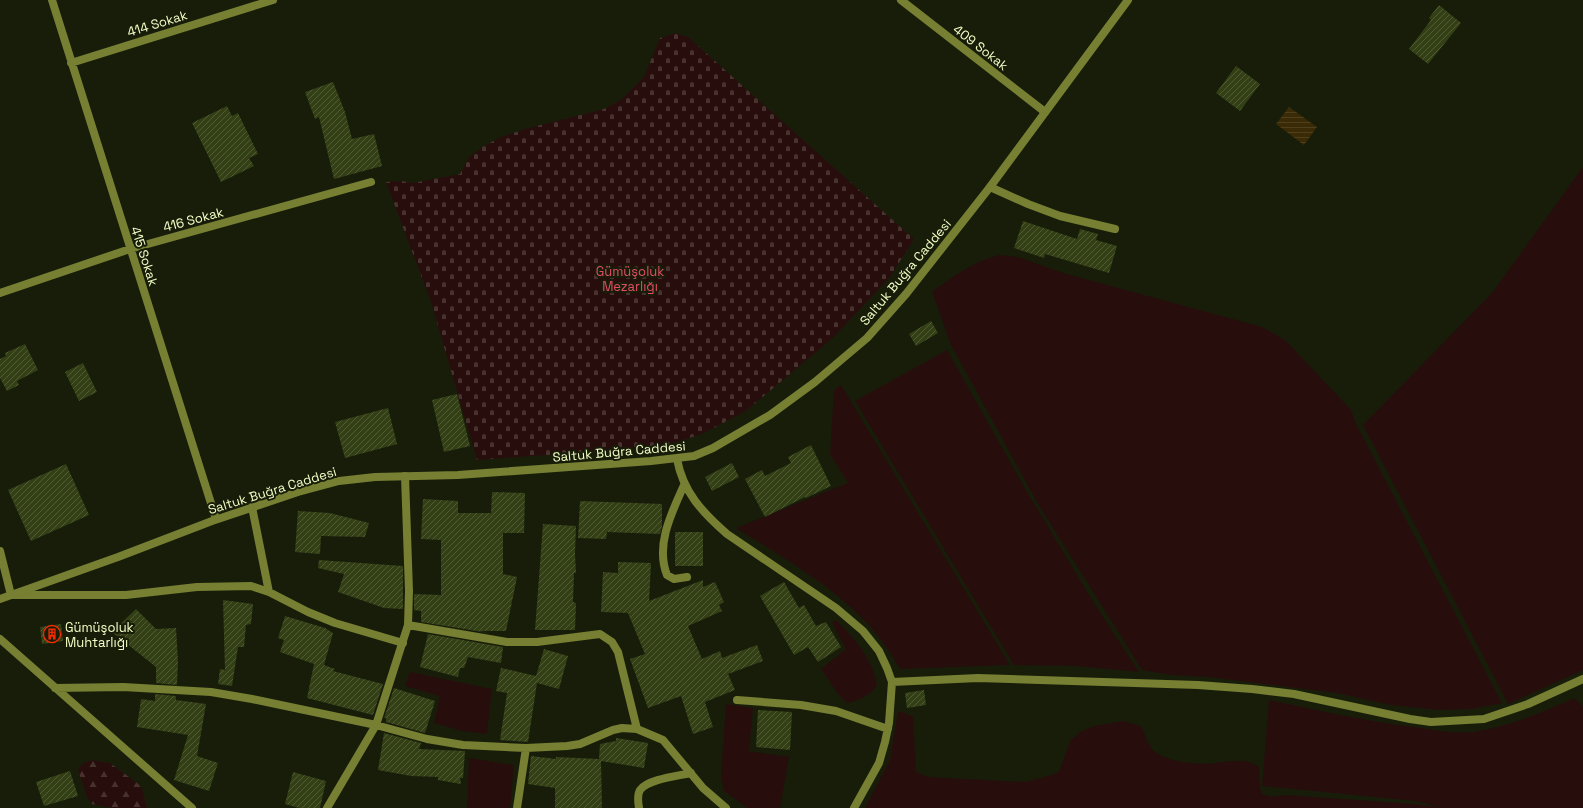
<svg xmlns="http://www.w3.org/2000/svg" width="1583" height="808" font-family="'Space Grotesk',sans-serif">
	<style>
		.green { fill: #270e0d }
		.forest { fill: url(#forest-firs) }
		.cemetery { fill: url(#cemetery-stones) }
		.water { fill: url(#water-rules) }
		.building { fill: url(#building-hatch) }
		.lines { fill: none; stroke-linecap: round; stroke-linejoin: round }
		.minor { stroke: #767f32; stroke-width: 8 }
		.tertiary { stroke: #767f32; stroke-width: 8 }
		.labels { text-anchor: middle; stroke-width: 4; stroke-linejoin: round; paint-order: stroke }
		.street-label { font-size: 13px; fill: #f4ffc6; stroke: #181d0a }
		.park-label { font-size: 13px; fill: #e54c66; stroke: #181d0a }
		.poi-label { font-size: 13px; fill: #f4ffc6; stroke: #181d0a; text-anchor: start }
	</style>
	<defs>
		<pattern id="forest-firs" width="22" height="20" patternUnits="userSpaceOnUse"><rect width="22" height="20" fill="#270e0d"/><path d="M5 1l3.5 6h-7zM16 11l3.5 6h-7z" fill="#47322f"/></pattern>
		<pattern id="cemetery-stones" width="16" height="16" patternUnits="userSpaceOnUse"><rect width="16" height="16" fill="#270e0d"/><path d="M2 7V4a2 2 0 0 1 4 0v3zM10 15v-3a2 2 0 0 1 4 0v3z" fill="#47322f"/></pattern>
		<pattern id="water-rules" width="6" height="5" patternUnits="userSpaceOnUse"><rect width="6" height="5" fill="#3a2b06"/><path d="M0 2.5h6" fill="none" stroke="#4d401d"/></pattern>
		<pattern id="building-hatch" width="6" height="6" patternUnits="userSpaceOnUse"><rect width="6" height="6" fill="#333f15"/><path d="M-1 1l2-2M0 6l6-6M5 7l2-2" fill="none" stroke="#515c36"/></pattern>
	</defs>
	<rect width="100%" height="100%" fill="#181d0a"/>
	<path class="green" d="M 1583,167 L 1583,670 L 1508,704 L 1363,425 L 1492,293 Z
		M 999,255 L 1018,257 L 1063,273 L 1262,327 L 1285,340 L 1351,410 L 1356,424 L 1502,703 L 1472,709 L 1440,710 L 1390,705 L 1337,693 L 1209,677 L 1171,675 L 1142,670 L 1038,504 L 951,345 L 932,292 C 953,276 973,262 999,255 Z
		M 947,350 L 1026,490 L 1094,603 L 1139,672 L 1076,666 L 1014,665 L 855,401 Z
		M 841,385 L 1010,665 L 900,669 C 889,650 876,631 860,616 C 825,581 777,554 736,528 L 848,483 L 830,454 L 834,390 Z
		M 836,620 C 854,638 873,659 877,685 C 871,695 859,701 847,703 L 838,694 L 821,669 L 846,649 L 832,623 Z
		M 410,672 L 492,689 L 487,734 L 462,731 L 434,723 L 440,696 L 405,686 Z
		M 1574,698 L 1583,706 L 1583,808 L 865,808 L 890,760 L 898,711 L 913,716 L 916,772 L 928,777 L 1025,782 L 1045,777 L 1059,772 L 1070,741 L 1080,732 L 1094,726 L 1123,721 L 1141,726 C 1145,733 1147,743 1152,749 C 1164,762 1197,765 1214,763 C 1229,762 1247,757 1259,767 L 1260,787 L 1262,794 L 1273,797 L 1285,795 L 1415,804 L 1439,807 L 1416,801 L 1262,786 L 1269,700 C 1317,710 1365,721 1413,727 C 1435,730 1457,735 1479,731 C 1512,725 1544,712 1574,698 Z
		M 726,704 L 753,708 L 749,751 L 789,757 L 780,808 L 747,808 L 724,791 L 721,775 Z
		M 469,758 L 514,765 L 510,808 L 467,808 Z"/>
	<path class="forest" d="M 92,760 L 110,763 L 137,783 L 142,788 L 147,808 L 112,808 L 92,804 L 87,797 L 78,770 L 83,763 Z"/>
	<path class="cemetery" d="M 675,33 L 688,37 L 914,239 L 890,277 L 834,337 L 746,411 L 702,434 L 661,447 L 477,460 L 431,302 L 386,182 L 401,181 L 413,183 L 460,174 L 469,157 L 484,146 L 501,137 L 525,129 L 604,109 L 622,99 L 644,77 L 660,38 Z"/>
	<path class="water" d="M 1289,107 L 1317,127 L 1304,145 L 1276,124 Z"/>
	<path class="building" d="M 1439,5 L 1461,23 L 1428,64 L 1409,49 L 1431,20 L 1429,18 Z
		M 1236,66 L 1260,84 L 1240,111 L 1216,93 Z
		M 333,82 L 345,112 L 352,139 L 374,134 L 382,166 L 334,179 L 319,117 L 315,119 L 305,92 Z
		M 227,106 L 232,116 L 238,113 L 258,154 L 249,158 L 254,166 L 221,182 L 192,123 Z
		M 1023,221 L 1077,239 L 1080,229 L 1098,234 L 1096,240 L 1117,246 L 1109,273 L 1045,254 L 1044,258 L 1014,248 Z
		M 931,321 L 938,333 L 916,346 L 909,334 Z
		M 25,344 L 38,370 L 17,381 L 19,385 L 7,391 L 0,378 L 0,359 L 6,356 L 5,353 Z
		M 83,363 L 97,392 L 79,401 L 65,372 Z
		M 457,394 L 470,446 L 444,452 L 432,400 Z
		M 388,408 L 397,444 L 345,458 L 335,422 Z
		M 811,445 L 831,486 L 806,498 L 805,497 L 765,517 L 745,479 L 762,470 L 765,476 L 791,463 L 788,457 Z
		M 732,463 L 739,477 L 712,491 L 705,477 Z
		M 66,464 L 89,515 L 31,541 L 8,490 Z
		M 492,492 L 525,493 L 524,533 L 503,533 L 503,574 L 517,577 L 506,631 L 480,631 L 489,633 L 421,622 L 421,611 L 414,610 L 414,594 L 441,595 L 441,540 L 421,539 L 423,499 L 458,501 L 458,513 L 491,513 Z
		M 580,501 L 662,504 L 662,526 L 660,534 L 607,532 L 606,539 L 578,538 Z
		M 298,511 L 330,513 L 369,523 L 365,537 L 321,536 L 320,554 L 295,552 Z
		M 543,524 L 576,526 L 575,554 L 576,573 L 574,573 L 573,602 L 576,603 L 575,630 L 535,630 Z
		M 675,532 L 703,532 L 703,566 L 675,566 Z
		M 319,560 L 403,566 L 403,609 L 384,608 L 338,592 L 344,574 L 318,568 Z
		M 618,562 L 651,563 L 649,601 L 703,580 L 703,587 L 715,582 L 724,602 L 719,605 L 722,611 L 688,626 L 702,659 L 720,651 L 722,658 L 757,645 L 763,661 L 728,674 L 735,690 L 705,702 L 713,727 L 693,734 L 681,696 L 648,708 L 630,659 L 645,654 L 628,613 L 601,612 L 603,572 L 618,573 Z
		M 784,582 L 799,608 L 804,605 L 816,626 L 826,622 L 841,647 L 818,662 L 808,647 L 794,655 L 760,596 Z
		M 223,600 L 253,604 L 251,624 L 246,625 L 244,647 L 238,647 L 232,686 L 218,684 L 220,669 L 225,670 Z
		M 136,609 L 156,629 L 176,628 L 178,661 L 177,685 L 156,683 L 156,667 L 112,632 Z
		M 285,616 L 325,628 L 333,633 L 324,665 L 335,669 L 333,671 L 383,684 L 373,715 L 307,698 L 314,664 L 280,652 L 284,640 L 278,638 Z
		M 61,624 L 63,641 L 42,644 L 40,627 Z
		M 428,634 L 503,647 L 501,663 L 468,657 L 464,668 L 460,668 L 458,677 L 420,667 Z
		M 544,649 L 568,656 L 559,689 L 537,683 L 528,742 L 500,740 L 507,693 L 496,691 L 501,668 L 536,676 Z
		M 394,688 L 435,701 L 425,733 L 386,722 L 386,718 L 384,718 Z
		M 924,690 L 926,705 L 907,708 L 905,693 Z
		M 155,694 L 176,696 L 176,700 L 206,704 L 197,756 L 218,763 L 209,791 L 174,780 L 188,735 L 137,727 L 141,699 L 155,701 Z
		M 758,710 L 792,712 L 790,750 L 756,747 Z
		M 384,733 L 421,743 L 419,749 L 465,751 L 463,778 L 460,778 L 461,784 L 438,780 L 438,777 L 411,776 L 378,770 Z
		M 616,738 L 648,743 L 644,768 L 601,761 L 602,808 L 555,808 L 555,788 L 528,784 L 531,756 L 556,759 L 556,757 L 599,759 L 600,744 L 616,741 Z
		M 70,771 L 78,796 L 44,806 L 36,782 Z
		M 293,772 L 326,781 L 320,808 L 299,808 L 285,804 Z"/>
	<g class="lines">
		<path class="minor" d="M 52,0 L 216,519
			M 901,0 L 1045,112
			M 71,63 L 273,0
			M 990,187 L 1028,204 L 1060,216 L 1115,229
			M 0,293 L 130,249 L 371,182
			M 677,459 C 683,492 702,512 727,534 L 836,608 L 863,631 L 879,651 L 887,668 L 892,682 L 889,723 L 885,742 L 879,763 L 854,808
			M 684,485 C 672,512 655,545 667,575 L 674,579 L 687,577
			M 252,507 L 269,592
			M 0,551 L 11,595 L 126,595 L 197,587 L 251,586 L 269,592 L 308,612 L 335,623 L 403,643
			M 408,625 L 507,642 L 537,642 L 600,634 L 612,642 L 618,652 L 637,729
			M 0,639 L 192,808
			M 892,682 L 978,678 L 1198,685 L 1252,689 L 1294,694 L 1410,719 L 1431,722 L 1484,719 L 1528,704 L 1583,679
			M 55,688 L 123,687 L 211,692 L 252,699 L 376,725 L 427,739 L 463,745 L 526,748 L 567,746 L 580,744 L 613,730 L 622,728 L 637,729 L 663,740 L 703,788 L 726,808
			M 737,700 L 801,705 L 836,711 L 888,729
			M 327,808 L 376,725 L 408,625 L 409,591 L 405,476
			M 517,808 L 526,748
			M 639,808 C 638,802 637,795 640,790 C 648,779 678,776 691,773"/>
		<path class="tertiary" d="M 0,599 L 118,557 L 212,521 L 298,492 L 339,481 L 375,477 L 458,475 L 651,461 L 694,456 L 713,448 L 770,415 L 815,382 L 867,338 L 906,294 L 990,187 L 1128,0"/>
	</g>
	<defs>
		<g id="building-ring" transform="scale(0.9)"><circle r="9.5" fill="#181d0a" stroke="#f12b00" stroke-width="1.5"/><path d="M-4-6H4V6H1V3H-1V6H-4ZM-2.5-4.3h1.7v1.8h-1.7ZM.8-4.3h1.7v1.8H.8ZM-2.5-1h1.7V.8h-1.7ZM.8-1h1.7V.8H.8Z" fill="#f12b00"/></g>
	</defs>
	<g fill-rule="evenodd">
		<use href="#building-ring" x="52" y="634"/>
	</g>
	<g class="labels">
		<g class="street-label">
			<text transform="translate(157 23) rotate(-17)" y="5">414 Sokak</text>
			<text transform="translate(981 47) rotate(38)" y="5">409 Sokak</text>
			<text transform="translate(193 219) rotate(-15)" y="5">416 Sokak</text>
			<text transform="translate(145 256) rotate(72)" y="5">415 Sokak</text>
			<text transform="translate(905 272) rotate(-50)" y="5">Saltuk Buğra Caddesi</text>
			<text transform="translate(619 451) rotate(-5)" y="5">Saltuk Buğra Caddesi</text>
			<text transform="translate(272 490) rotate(-17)" y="5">Saltuk Buğra Caddesi</text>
		</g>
		<g class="park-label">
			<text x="630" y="276">Gümüşoluk<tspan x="630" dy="15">Mezarlığı</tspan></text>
		</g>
		<g class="poi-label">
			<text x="65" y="632">Gümüşoluk<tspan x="65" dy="15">Muhtarlığı</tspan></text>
		</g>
	</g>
</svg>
